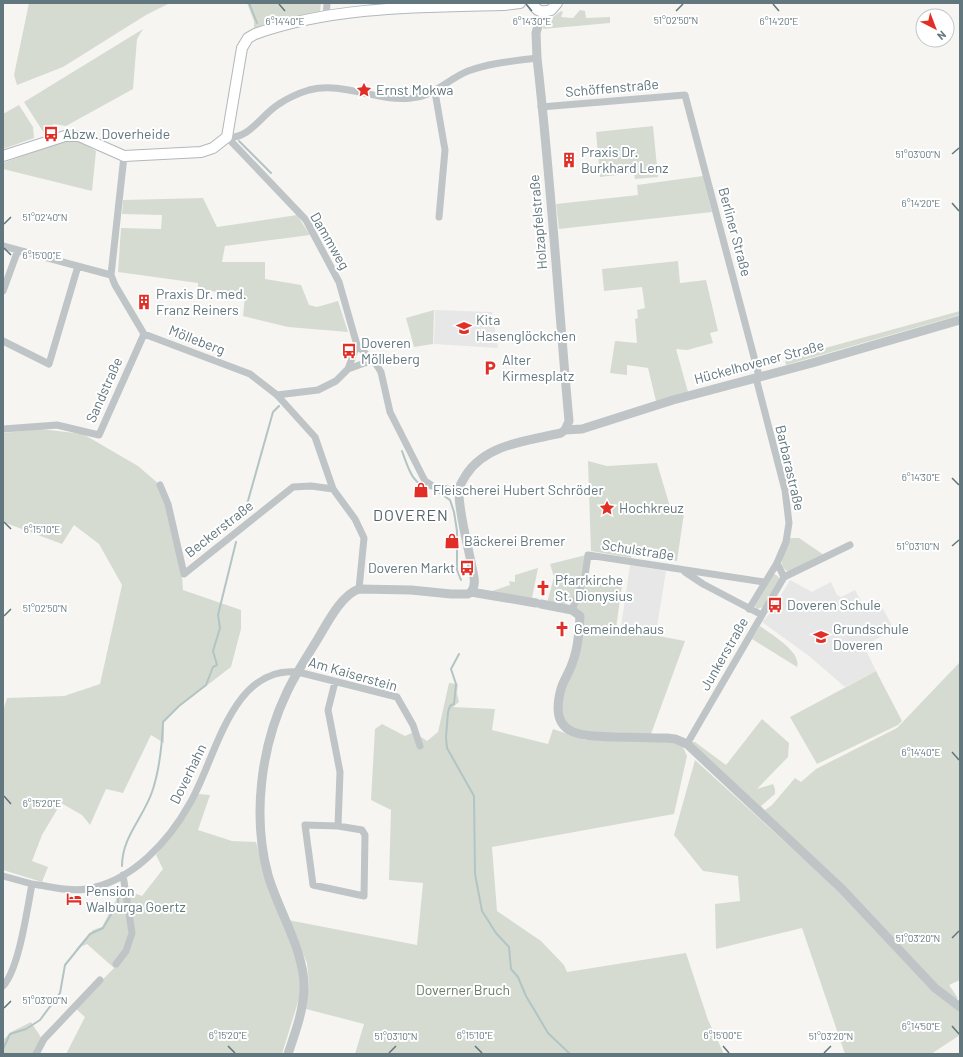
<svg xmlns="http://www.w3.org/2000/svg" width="963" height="1057" font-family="Barlow,sans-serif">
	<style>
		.built { fill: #e6e7e6 }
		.green { fill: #d6dbd1 }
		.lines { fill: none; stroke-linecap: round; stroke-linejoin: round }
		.stream { stroke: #b3c4c5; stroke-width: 2 }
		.secondary-casing { stroke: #b1b8bb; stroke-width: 12 }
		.minor { stroke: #bfc4c6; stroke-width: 7 }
		.tertiary { stroke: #bfc4c6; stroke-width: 9 }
		.secondary { stroke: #fff; stroke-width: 10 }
		.ticks { fill: none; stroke: #61767d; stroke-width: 1.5 }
		.labels { text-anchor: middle; stroke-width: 4; stroke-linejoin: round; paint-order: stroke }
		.street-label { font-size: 14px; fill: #61767d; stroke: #fff }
		.poi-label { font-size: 14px; fill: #61767d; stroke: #fff; text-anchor: start }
		.park-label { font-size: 14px; fill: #6c7a64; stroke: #fff }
		.quarter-label { font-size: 16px; letter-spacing: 1px; fill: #536368; stroke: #fff }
		.ticks-label { font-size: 10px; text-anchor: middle; fill: #61767d; stroke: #fff; stroke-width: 4; stroke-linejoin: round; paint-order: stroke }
	</style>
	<rect width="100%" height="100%" fill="#f6f5f2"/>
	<path class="built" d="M 435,310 L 492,312 L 498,348 L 434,344 Z
		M 630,565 L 666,571 L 656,633 L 621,627 Z
		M 790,580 L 812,592 L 831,582 L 837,595 L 841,597 L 855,590 L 864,607 L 878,600 L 894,629 L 864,646 L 876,671 L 845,687 L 809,656 L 762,622 L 771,612 Z"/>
	<path class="green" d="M 29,3 L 170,3 L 146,15 L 63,67 L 17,85 L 14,75 Z
		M 247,3 L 321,3 L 320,12 L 254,30 L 254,21 Z
		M 580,10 L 585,11 L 586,18 L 610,17 L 610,23 L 543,29 L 544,24 L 561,11 L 563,12 L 561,17 L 573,18 Z
		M 143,29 L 137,39 L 133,89 L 66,126 L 53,124 L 53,128 L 44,133 L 24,102 Z
		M 19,105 L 33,127 L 34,138 L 3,149 L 3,114 Z
		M 653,126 L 658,177 L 635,179 L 634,173 L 600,177 L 596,132 Z
		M 66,140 L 79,141 L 96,151 L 92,191 L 3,169 L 3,163 Z
		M 703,176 L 712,212 L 559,229 L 556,204 L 638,195 L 637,185 Z
		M 203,198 L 217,227 L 297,215 L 310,235 L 225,246 L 222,262 L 265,262 L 265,279 L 301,285 L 309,305 L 317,307 L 338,301 L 348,332 L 288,327 L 243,316 L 245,297 L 216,293 L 216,292 L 198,288 L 198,283 L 118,272 L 121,228 L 161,229 L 162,215 L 122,214 L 123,200 Z
		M 678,261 L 680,283 L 706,280 L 718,331 L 710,333 L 713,343 L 687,350 L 676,349 L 688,392 L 656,401 L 648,368 L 627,365 L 627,375 L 610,373 L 615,341 L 637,343 L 635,319 L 638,318 L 637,310 L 645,308 L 642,287 L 604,291 L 602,269 Z
		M 434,310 L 433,344 L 414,347 L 406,318 Z
		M 960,311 L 960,315 L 786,365 L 785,359 Z
		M 41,429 L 83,434 L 138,466 L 160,485 L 181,560 L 183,590 L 241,610 L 241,629 L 231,667 L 180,706 L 164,722 L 164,743 L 151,735 L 123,793 L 106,789 L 90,825 L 82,815 L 61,803 L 42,835 L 32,861 L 48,867 L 42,882 L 3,870 L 3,711 L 7,698 L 64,696 L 100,684 L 122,585 L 99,544 L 74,525 L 62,544 L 3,522 L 3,433 Z
		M 588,461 L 607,466 L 657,463 L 671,510 L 684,513 L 677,561 L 632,554 L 631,558 L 591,551 Z
		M 792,538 L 799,538 L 824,555 L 789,572 C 775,566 785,550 788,539 Z
		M 586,555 L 581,579 L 572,601 L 562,605 L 547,603 L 554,577 L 550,564 Z
		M 538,568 L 532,598 L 489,592 L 510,585 L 509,581 L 515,582 L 515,575 Z
		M 774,574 L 778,576 L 779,579 L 763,607 L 757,609 L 755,606 Z
		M 587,579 L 622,585 L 616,628 L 685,641 L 651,734 L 580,733 L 570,728 L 561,714 L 563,691 L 574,665 L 576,607 Z
		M 760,626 C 771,634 802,652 797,667 L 752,639 Z
		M 960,662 L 960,980 L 949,985 L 958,998 L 956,999 L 937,986 L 690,742 L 695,742 L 726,765 L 762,719 L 789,743 L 788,757 L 757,789 L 773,784 L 775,789 L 775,794 L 761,806 L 765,810 L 772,805 L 795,778 L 801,782 L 816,769 L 897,728 Z
		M 876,671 L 902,721 L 898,725 L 817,764 L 790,717 Z
		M 449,683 L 458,684 L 457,693 L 459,702 L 453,707 L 495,709 L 492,730 L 548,744 L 553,729 L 585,740 L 668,741 L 683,747 L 687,756 L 674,814 L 492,847 L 497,911 L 541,941 L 564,965 L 567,972 L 686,953 L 708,1020 L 724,1054 L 355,1054 L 364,1024 L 306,1009 L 309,984 L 307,963 L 288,920 L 417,945 L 423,883 L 389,880 L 391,810 L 371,800 L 375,729 L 382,724 L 405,736 L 414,732 L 421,744 L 421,737 L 427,741 L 438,732 Z
		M 695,760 L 841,893 L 960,1011 L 960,1035 L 931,1054 L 845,1054 L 802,928 L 716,949 L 715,904 L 740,901 L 738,876 L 703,871 L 674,835 Z
		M 198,794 L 210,795 L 198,830 L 232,841 L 256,842 L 265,874 L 298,965 L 301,992 L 282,1054 L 66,1054 L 85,1017 L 75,1008 L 114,968 L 87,944 L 76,949 L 93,930 L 102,927 L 116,900 L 117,893 L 128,891 L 142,896 L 163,869 L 156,855 L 183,820 Z
		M 31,1022 L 42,1039 L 33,1054 L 3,1054 L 3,1040 L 11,1032 Z"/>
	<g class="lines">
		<path class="stream" d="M 249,3 L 257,23
			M 239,141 L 271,173
			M 402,451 C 408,467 412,486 431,488
			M 437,491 L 450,500 L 454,512 L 457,531 L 457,570 L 461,580
			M 244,515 L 273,412 L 279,406
			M 459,654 L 451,669 L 456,684 L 454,704 L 450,706 L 448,712 L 446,737 L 447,748 L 474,796 L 475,874 L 482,911 L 496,933 L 509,947 L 511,969 L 518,977 L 526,996 L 548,1033 L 570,1054
			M 122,866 C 122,837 143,818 152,792 C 160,769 162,746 163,722 L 179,706 L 206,685 L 213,667 L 217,665 L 213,651 L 220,628 L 218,615 L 236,542
			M 3,1049 L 10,1034 L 26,1029 L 40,1020 L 60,993 L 65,965 L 90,934 L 103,928 L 118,903 L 119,887"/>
		<g class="secondary-casing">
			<path id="secondary" d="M 532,3 C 536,11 542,13 551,10 L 557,3
				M 3,156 L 65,136 L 79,136 L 124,156 L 201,152 L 213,148 L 227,137 L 242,48 L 248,38 L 255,34 C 334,6 421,7 504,5 L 520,3"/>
		</g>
		<path class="minor" d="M 326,17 L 327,3
			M 435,92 L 445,150 L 439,217
			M 541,107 L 685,95 L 759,376
			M 227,137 L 306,220 L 339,282 L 357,345 L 348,369 L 336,381 L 318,390 L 277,395
			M 227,137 C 249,140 262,114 279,104 C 288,98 299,93 309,90 C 343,81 377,102 411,98 C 435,96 448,79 468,71 C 490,63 514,61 537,58
			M 124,156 L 111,275 L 115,285 L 144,334 L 250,374 L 277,395 L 315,437 L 333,489 L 355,519 L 364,538 L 359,589
			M 3,246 L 111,275
			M 3,291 L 18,250
			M 3,341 L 49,364 L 78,266
			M 357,345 L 376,364 L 381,372 L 390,412 L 425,481 L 434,487 L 459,491
			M 348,369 L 373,360
			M 3,429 L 57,425 L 99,435 L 144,334
			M 160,485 L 168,504 L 184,574 L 293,487 L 311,486 L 333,489
			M 777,563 L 784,577
			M 685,572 L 703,584 L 762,615
			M 784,577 L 850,545
			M 749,609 L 777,563 L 786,542 L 789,523 L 785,490 L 756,378
			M 572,610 L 585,576 L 588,555 L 764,582
			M 335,682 L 328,710 L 340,772 L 338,826
			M 687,744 L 784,577
			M 305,825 L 338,826 L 362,830 L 365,835 L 364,896 L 313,885 Z
			M 3,876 L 32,884
			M 116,964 L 126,951 L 132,933 L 123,875
			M 3,986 C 19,969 27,910 32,884 C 49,886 69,892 86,889 C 132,882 169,841 190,803 C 216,759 231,665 298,672 L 397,697 L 413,725 L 420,746
			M 36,1054 L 44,1039 L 100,980"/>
		<path class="tertiary" d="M 542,12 L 536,33 L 537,58 C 551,179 558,300 569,421 L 565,430
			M 565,430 L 582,429 L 673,400 L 812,363 L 960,320
			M 471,592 C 478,583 472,571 471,562 C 467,542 458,509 459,489 C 460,484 463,480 466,475 C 486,444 527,441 561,433 L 565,430
			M 471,592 L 536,603
			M 541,604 L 572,610 L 580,616 C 579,632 578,649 572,664 C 569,673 563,681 561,689 C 548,736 579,736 615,737 C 632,737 649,738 667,738 L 675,739 L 687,744 L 842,889 L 935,988 L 960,1007
			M 288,1054 C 295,1033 303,1012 304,990 C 306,954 278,910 268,875 C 252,816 261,746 287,692 C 295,675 305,660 314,645 C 325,628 340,595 359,589 L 411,590 L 451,594 L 468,594 L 471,592"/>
		<use href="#secondary" class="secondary"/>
	</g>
	<path class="ticks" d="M 279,4 L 285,11M 526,4 L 532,11M 773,4 L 779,11M 676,11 L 683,4M 952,154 L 959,148M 952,203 L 959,211M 4,224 L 11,217M 4,248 L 11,255M 952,478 L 959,485M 4,522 L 11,529M 952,546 L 959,540M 4,616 L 11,609M 952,752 L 959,760M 4,796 L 11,804M 952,938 L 959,931M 4,1008 L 11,1001M 952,1026 L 959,1034M 228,1046 L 235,1053M 475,1046 L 482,1053M 723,1046 L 729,1053M 389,1053 L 396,1046M 824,1053 L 831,1046"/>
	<defs>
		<g id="sight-bare" transform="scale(1.2)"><path d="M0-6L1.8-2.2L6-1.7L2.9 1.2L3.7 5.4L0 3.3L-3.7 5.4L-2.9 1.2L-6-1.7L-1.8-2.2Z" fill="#e12f27" stroke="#fff" stroke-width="2.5" paint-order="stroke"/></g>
		<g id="bus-bare" transform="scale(1.2)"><path d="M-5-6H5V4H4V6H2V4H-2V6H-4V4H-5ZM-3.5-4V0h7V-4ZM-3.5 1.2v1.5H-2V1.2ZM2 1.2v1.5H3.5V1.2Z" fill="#e12f27" stroke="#fff" stroke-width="2.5" paint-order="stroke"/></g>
		<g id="building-bare" transform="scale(1.2)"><path d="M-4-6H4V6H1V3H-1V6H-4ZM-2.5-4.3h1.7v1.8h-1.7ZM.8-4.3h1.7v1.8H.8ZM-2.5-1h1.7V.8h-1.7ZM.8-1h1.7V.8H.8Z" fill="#e12f27" stroke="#fff" stroke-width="2.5" paint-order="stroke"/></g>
		<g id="school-bare" transform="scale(1.2)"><path d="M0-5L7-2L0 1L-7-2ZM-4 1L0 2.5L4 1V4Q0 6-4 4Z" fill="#e12f27" stroke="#fff" stroke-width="2.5" paint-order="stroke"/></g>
		<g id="parking-bare" transform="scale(1.2)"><path d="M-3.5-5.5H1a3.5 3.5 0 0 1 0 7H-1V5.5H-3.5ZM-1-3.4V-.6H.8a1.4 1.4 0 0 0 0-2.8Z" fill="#e12f27" stroke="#fff" stroke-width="2.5" paint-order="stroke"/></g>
		<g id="shop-bare" transform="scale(1.2)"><path d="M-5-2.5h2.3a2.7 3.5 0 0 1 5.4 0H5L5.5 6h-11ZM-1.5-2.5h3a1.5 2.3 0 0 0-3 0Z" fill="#e12f27" stroke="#fff" stroke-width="2.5" paint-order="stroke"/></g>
		<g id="church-bare" transform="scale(1.2)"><path d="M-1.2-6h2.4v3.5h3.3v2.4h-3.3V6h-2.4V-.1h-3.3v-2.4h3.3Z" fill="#e12f27" stroke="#fff" stroke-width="2.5" paint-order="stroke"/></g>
		<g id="hotel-bare" transform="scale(1.2)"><path d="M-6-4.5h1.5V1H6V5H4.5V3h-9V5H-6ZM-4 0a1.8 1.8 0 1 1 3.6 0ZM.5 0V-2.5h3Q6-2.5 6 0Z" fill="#e12f27" stroke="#fff" stroke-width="2.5" paint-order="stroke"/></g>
	</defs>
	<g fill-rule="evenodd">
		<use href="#sight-bare" x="364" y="90"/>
		<use href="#bus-bare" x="51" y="134"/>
		<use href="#building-bare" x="569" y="160"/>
		<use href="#building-bare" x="144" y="302"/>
		<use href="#school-bare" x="464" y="328"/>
		<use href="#bus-bare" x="349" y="351"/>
		<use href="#parking-bare" x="490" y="368"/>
		<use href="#shop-bare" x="421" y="490"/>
		<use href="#sight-bare" x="607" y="508"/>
		<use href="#shop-bare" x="452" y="541"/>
		<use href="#bus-bare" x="467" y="568"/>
		<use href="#church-bare" x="543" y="588"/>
		<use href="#bus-bare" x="775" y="605"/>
		<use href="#church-bare" x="562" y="629"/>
		<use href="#school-bare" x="821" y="637"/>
		<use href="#hotel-bare" x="74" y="899"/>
	</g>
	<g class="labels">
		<g class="street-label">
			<text transform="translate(612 88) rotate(-5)" y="5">Schöffenstraße</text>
			<text transform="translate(538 222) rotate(-95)" y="5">Holzapfelstraße</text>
			<text transform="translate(735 232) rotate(75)" y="5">Berliner Straße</text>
			<text transform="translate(330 241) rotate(60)" y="5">Dammweg</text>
			<text transform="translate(197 340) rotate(21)" y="5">Mölleberg</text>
			<text transform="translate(759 362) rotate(-15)" y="5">Hückelhovener Straße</text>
			<text transform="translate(104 390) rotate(-66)" y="5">Sandstraße</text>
			<text transform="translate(790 468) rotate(77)" y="5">Barbarastraße</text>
			<text transform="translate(219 529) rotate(-38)" y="5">Beckerstraße</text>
			<text transform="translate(638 550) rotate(9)" y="5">Schulstraße</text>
			<text transform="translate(724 654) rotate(-60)" y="5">Junkerstraße</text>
			<text transform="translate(353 674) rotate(16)" y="5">Am Kaiserstein</text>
			<text transform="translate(188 774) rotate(-64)" y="5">Doverhahn</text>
		</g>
		<g class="poi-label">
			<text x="376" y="95">Ernst Mokwa</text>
			<text x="63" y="139">Abzw. Doverheide</text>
			<text x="581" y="157">Praxis Dr.<tspan x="581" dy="16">Burkhard Lenz</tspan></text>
			<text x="156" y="299">Praxis Dr. med.<tspan x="156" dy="16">Franz Reiners</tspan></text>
			<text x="476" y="325">Kita<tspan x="476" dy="16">Hasenglöckchen</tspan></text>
			<text x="361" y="348">Doveren<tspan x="361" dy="16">Mölleberg</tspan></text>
			<text x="502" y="365">Alter<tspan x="502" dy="16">Kirmesplatz</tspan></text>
			<text x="433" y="495">Fleischerei Hubert Schröder</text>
			<text x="619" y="513">Hochkreuz</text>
			<text x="464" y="546">Bäckerei Bremer</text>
			<text x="455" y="573" text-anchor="end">Doveren Markt</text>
			<text x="555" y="585">Pfarrkirche<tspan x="555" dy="16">St. Dionysius</tspan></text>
			<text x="787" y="610">Doveren Schule</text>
			<text x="574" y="634">Gemeindehaus</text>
			<text x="833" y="634">Grundschule<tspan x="833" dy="16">Doveren</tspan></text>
			<text x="86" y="896">Pension<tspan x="86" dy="16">Walburga Goertz</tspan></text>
		</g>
		<g class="park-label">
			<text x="463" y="995">Doverner Bruch</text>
		</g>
		<g class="quarter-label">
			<text x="411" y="521">DOVEREN</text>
		</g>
	</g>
	<g class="ticks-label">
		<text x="676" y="24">51°02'50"N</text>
		<text x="285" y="25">6°14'40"E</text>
		<text x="532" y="25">6°14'30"E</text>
		<text x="779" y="25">6°14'20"E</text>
		<text x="918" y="158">51°03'00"N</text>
		<text x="921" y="207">6°14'20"E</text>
		<text x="45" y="221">51°02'40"N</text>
		<text x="42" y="259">6°15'00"E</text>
		<text x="921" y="481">6°14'30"E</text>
		<text x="42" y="533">6°15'10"E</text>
		<text x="918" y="550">51°03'10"N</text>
		<text x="45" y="612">51°02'50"N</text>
		<text x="921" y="756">6°14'40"E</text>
		<text x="42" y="807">6°15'20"E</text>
		<text x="918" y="942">51°03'20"N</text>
		<text x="45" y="1004">51°03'00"N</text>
		<text x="921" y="1030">6°14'50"E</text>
		<text x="228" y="1039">6°15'20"E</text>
		<text x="475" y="1039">6°15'10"E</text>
		<text x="723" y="1039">6°15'00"E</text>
		<text x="396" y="1040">51°03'10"N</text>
		<text x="831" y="1040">51°03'20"N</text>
	</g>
	<rect width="963" height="1057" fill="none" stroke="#61767d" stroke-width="8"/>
	<g transform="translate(935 28) rotate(138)"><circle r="19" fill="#ffffff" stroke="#c0c8cb"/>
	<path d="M0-3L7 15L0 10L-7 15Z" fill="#e12f27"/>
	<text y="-6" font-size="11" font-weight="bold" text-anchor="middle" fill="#61767d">N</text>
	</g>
</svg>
